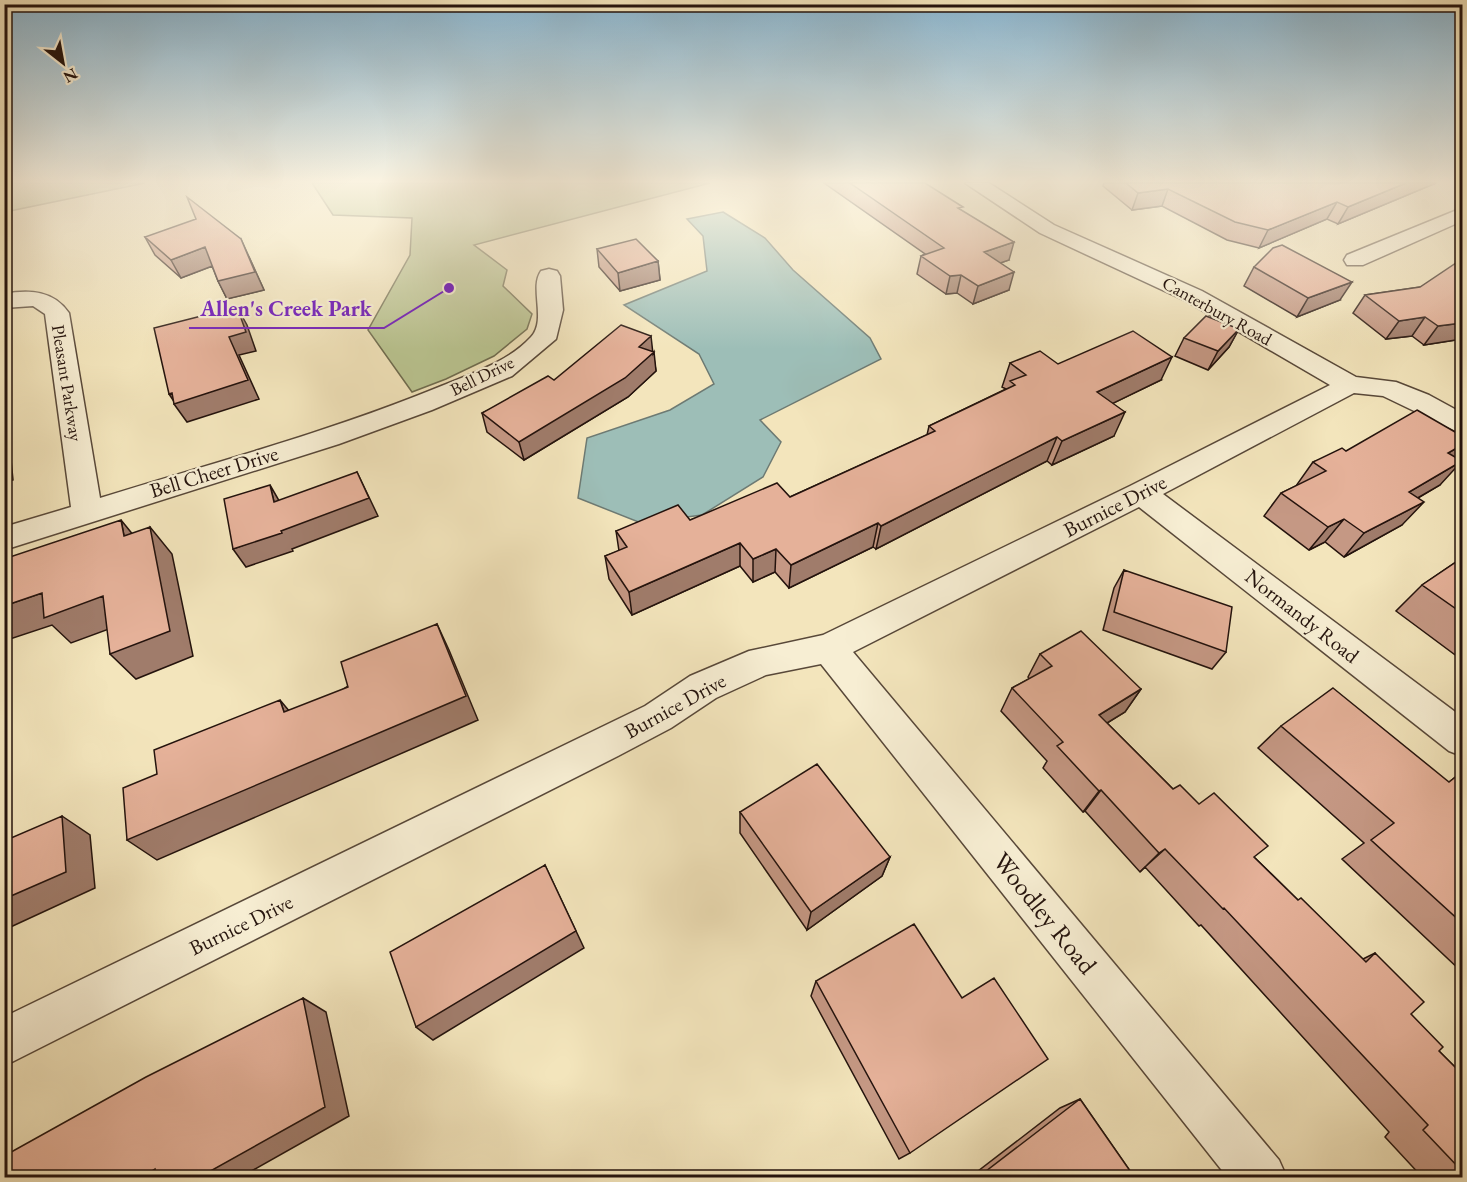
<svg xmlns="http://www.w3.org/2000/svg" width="1467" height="1182" font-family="'EB Garamond',serif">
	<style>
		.green { fill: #bac591; stroke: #6f6c4f; stroke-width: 1.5 }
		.water { fill: #9dbeb7; stroke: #6d7a73; stroke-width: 1.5 }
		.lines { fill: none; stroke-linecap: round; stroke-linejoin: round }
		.street-casing { stroke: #584839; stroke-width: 3 }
		.street { fill: #f7eed3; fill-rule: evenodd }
		.wall { fill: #c59884; stroke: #24130d; stroke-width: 1.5 }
		.shaded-wall { fill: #a07c6b; stroke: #24130d; stroke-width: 1.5 }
		.building { fill: #e5b199; stroke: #24130d; stroke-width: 1.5 }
		.labels { text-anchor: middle; stroke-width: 4.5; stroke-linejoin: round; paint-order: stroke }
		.far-street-label { font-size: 18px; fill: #24130d; stroke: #f7eed3 }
		.street-label { font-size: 21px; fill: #24130d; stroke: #f7eed3 }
		.near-street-label { font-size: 26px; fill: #24130d; stroke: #f7eed3 }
		.leader { fill: none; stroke: #7b2cbf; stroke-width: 2 }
		.callout-dot { fill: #7b2cbf; stroke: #f7eed3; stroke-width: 2 }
		.callout-label { font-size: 22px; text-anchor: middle; font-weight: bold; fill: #7b2cbf; stroke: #f7eed3; stroke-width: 4.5; stroke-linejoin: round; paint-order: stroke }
	</style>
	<rect width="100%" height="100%" fill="#f3e5bc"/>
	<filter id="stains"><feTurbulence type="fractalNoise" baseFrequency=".00333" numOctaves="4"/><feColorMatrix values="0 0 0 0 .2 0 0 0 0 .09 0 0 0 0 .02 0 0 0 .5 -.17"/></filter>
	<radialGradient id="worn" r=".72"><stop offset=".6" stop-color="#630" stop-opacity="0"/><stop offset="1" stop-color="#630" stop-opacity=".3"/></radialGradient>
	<path class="green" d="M 5,183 L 145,183 L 5,212 Z
		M 312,183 L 710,183 L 474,245 L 507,270 L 503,286 L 532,314 L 527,329 L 494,356 L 446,379 L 412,392 L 368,330 L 410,255 L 412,218 L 333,215 Z"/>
	<path class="water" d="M 723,212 L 765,238 L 793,270 L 870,338 L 881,359 L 760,420 L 781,442 L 763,477 L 702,515 L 641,523 L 578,498 L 587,438 L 670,410 L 714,384 L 699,354 L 624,305 L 707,271 L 703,236 L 687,219 Z"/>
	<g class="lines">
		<g class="street-casing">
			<path id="street" d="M 965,183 L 989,183 L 1054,225 L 1202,291 L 1356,377 L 1396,382 L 1429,395 L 1462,413 L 1462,434 L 1383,396 L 1354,393 L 1163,494 L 1462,717 L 1462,756 L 1449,751 L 1139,507 L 853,652 L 1279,1160 L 1287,1178 L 1228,1178 L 821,664 L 766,675 L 716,698 L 671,728 L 618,756 L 4,1066 L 4,1017 L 645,706 L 690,676 L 749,651 L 823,635 L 1130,486 L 1330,385 L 1186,301 L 1040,233 Z
				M 1462,208 L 1462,221 L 1363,265 L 1347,265 L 1344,260 L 1347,255 Z
				M 549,269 L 557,271 L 560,276 L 563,310 L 556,339 L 512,376 L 432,410 L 339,444 L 4,550 L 4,527 L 71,507 L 45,314 L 33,306 L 4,308 L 4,294 C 30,289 54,291 69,313 L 100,498 C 213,463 329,432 439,387 C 470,374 507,363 531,337 C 547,320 529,288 541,271 Z"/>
		</g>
		<use href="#street" class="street"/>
	</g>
	<path class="wall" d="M 824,183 L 925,183 L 962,211 L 1009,260 L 1000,263 L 1009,290 L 973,304 L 957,293 L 946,294 L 917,274 L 921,256 L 925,254 Z
		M 1104,183 L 1436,183 L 1338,224 L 1327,219 L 1259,248 L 1227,240 L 1162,206 L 1132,210 L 1103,186 Z
		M 145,237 L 249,257 L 264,290 L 227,299 L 218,281 L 212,266 L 181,278 L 155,255 Z
		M 597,249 L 658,261 L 660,280 L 620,291 L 599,267 Z
		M 1254,267 L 1340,300 L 1297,317 L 1244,286 Z
		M 1420,287 L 1462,339 L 1424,345 L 1412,336 L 1386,339 L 1353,313 L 1365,295 Z
		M 1239,329 L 1229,347 L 1208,370 L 1175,356 L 1184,338 Z
		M 653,352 L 656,371 L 628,397 L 524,460 L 487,432 L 482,413 L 554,380 Z
		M 1010,363 L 1058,364 L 1161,380 L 1113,403 L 1114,436 L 1052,465 L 1047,461 L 876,549 L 873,547 L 789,588 L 775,572 L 753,582 L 740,566 L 632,615 L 609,579 L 605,556 L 619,551 L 616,531 L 690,520 L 790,497 L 927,435 L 929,426 L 1006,389 L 1002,387 Z
		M 1346,451 L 1455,457 L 1440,485 L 1418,498 L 1402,525 L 1344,557 L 1325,542 L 1309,550 L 1264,516 L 1281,493 L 1296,486 L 1313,462 Z
		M 1462,558 L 1462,660 L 1396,611 L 1422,585 Z
		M 1124,570 L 1226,652 L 1212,669 L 1103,630 L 1114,588 Z
		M 1040,654 L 1141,689 L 1125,712 L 1107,723 L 1173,789 L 1254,857 L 1298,900 L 1363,959 L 1375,953 L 1411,1014 L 1439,1051 L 1462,1074 L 1462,1178 L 1423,1178 L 1385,1137 L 1389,1132 L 1201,925 L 1199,926 L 1145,867 L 1140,872 L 1085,811 L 1083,812 L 1043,768 L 1047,761 L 1001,711 L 1012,688 L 1029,679 L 1028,677 Z
		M 1281,726 L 1449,782 L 1458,775 L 1462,779 L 1462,972 L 1342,859 L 1364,843 L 1258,748 Z
		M 740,812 L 890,857 L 882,876 L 807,930 L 740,833 Z
		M 816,981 L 962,998 L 910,1153 L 899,1159 L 811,996 Z
		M 1080,1099 L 1135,1178 L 969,1178 L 1060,1108 Z"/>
	<path class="shaded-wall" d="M 1406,183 L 1436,183 L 1338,224 L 1348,207 Z
		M 1168,189 L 1162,206 L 1132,210 L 1138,193 Z
		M 1337,202 L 1327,219 L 1259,248 L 1268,230 Z
		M 241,239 L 264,290 L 227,299 L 218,281 Z
		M 1014,242 L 1009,260 L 980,270 L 984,252 Z
		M 205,247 L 215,265 L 181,278 L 171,260 Z
		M 658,261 L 660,280 L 620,291 L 618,273 Z
		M 1014,272 L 1009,290 L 973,304 L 978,286 Z
		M 961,275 L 957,293 L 946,294 L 950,276 Z
		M 1352,282 L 1340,300 L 1297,317 L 1308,298 Z
		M 237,307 L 247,325 L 256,351 L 239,355 L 259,399 L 187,422 L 174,404 L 175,403 L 169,394 L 229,337 Z
		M 1425,317 L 1412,336 L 1386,339 L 1399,321 Z
		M 1462,323 L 1462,339 L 1424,345 L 1438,326 Z
		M 1239,329 L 1229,347 L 1208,370 L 1218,351 Z
		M 651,336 L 653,354 L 654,352 L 656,371 L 628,397 L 524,460 L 519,442 Z
		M 1172,357 L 1161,380 L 1087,416 L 1097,392 Z
		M 1125,412 L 1114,436 L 1052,465 L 1062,441 Z
		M 4,425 L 8,430 L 13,480 L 4,482 Z
		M 1057,437 L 1047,461 L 876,549 L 881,526 Z
		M 1462,445 L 1462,449 L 1449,464 L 1448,453 Z
		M 1462,461 L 1440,485 L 1388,515 L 1409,492 Z
		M 357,472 L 378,516 L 292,549 L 293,551 L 246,567 L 233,549 L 281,531 Z
		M 270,485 L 281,504 L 274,502 Z
		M 1424,502 L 1402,525 L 1344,557 L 1364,533 Z
		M 1344,519 L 1325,542 L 1309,550 L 1328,527 Z
		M 121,520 L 143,547 L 124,536 Z
		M 878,523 L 873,547 L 789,588 L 791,565 Z
		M 150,527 L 172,554 L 193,656 L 136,679 L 110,654 Z
		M 740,543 L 740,566 L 632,615 L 629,592 Z
		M 776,549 L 775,572 L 753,582 L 753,559 Z
		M 42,593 L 103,596 L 128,622 L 71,643 L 52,625 L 4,641 L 4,606 Z
		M 437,624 L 449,650 L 478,720 L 157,860 L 127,840 Z
		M 1141,689 L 1125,712 L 1084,737 L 1099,715 Z
		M 280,700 L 300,724 L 284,712 Z
		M 1101,790 L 1085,811 L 1083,812 L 1099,791 Z
		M 62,816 L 90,835 L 95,888 L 4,930 L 4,899 Z
		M 1165,849 L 1145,867 L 1140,872 L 1159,853 Z
		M 890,857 L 882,876 L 807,930 L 811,912 Z
		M 545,865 L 584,948 L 433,1040 L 416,1027 Z
		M 303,998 L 326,1012 L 349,1116 L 239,1178 L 198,1178 Z
		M 155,1169 L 185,1178 L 141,1178 Z"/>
	<path class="building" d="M 850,183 L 925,183 L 963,207 L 958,208 L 1014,242 L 984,252 L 1014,272 L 978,286 L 961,275 L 950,276 L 921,256 L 944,248 Z
		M 1126,183 L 1406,183 L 1348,207 L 1337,202 L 1268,230 L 1235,222 L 1168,189 L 1138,193 Z
		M 187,197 L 241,239 L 255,272 L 218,281 L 205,247 L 171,260 L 145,237 L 196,219 Z
		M 636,239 L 658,261 L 618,273 L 597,249 Z
		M 1282,245 L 1352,282 L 1308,298 L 1254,267 L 1273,248 Z
		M 1462,259 L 1462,323 L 1438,326 L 1425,317 L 1399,321 L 1365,295 L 1420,287 Z
		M 237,307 L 246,332 L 229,337 L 248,380 L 174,404 L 172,393 L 169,394 L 154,328 Z
		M 1206,316 L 1239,329 L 1218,351 L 1184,338 Z
		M 621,325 L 651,336 L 639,347 L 654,352 L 625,378 L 519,442 L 482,413 L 548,376 L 554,380 Z
		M 1133,331 L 1172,357 L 1097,392 L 1125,412 L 1062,441 L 1057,437 L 881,526 L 878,523 L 791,565 L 776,549 L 753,559 L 740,543 L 629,592 L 605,556 L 627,547 L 616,531 L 678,505 L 690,520 L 777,483 L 790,497 L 935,431 L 929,426 L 1015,385 L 1010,381 L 1026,375 L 1010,363 L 1040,351 L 1058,364 Z
		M 1417,410 L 1462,436 L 1462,445 L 1448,453 L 1462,461 L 1409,492 L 1424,502 L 1364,533 L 1344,519 L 1328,527 L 1281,493 L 1326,471 L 1313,462 L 1342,448 L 1346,451 Z
		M 357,472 L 369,498 L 281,531 L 282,533 L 233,549 L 224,499 L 270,485 L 274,502 Z
		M 121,520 L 124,536 L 150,527 L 170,631 L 110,654 L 103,596 L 44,618 L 42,593 L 4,606 L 4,556 L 10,554 L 10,557 Z
		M 1462,558 L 1462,613 L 1422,585 Z
		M 1124,570 L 1232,607 L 1226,652 L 1114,612 Z
		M 437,624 L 466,696 L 127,840 L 123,788 L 157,774 L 154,750 L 280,700 L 284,712 L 348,687 L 341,662 Z
		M 1081,631 L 1141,689 L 1099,715 L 1173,789 L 1180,785 L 1199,804 L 1214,793 L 1268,846 L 1254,857 L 1298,900 L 1301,898 L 1366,962 L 1375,953 L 1424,1002 L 1411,1014 L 1443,1047 L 1439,1051 L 1462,1074 L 1462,1171 L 1423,1130 L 1428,1125 L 1224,908 L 1223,909 L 1165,849 L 1159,853 L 1101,790 L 1099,791 L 1057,746 L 1063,742 L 1012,688 L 1052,666 L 1040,654 Z
		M 1333,688 L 1449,782 L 1458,775 L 1462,779 L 1462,923 L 1371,840 L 1394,823 L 1281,726 Z
		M 817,764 L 890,857 L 811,912 L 740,812 Z
		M 62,816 L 66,872 L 4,899 L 4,841 Z
		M 545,865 L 576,931 L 416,1027 L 390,952 Z
		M 914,924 L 962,998 L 994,978 L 1048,1059 L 910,1153 L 816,981 Z
		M 303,998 L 325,1107 L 198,1178 L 156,1178 L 155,1169 L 141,1178 L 4,1178 L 4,1156 L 146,1077 Z
		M 1080,1099 L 1135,1178 L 977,1178 Z"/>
	<linearGradient id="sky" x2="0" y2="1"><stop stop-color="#8ab8d4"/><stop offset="0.52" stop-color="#faf3e1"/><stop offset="1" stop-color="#faf3e1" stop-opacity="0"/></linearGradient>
	<rect width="1467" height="349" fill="url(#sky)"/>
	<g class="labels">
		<g class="far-street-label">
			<text transform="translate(1217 311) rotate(29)" y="6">Canterbury Road</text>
			<text transform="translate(482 376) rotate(-26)" y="6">Bell Drive</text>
			<text transform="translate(67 383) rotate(81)" y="6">Pleasant Parkway</text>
		</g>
		<g class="street-label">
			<text transform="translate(214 472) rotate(-17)" y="7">Bell Cheer Drive</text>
			<text transform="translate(1115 506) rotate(-27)" y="7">Burnice Drive</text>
			<text transform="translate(1302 616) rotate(38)" y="7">Normandy Road</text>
			<text transform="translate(675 706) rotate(-29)" y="7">Burnice Drive</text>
			<text transform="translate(241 925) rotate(-26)" y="7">Burnice Drive</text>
		</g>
		<g class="near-street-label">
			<text transform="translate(1045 913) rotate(51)" y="9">Woodley Road</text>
		</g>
	</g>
	<path class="leader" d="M449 288L384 328H189"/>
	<circle class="callout-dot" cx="449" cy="288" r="6"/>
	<g class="callout-label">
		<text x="286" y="316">Allen's Creek Park</text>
	</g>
	<rect width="1467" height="1182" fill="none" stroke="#f3e5bc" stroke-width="24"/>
	<rect x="6" y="6" width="1455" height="1170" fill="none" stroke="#24130d" stroke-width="3"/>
	<rect x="12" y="12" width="1443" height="1158" fill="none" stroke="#24130d" stroke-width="1.5"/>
	<g transform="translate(63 63) rotate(149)" stroke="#f7eed3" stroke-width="4.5" paint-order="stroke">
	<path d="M0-4.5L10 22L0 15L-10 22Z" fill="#24130d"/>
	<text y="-9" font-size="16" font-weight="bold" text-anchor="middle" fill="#24130d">N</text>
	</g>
	<rect width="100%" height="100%" filter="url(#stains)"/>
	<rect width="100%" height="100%" fill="url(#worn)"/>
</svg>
